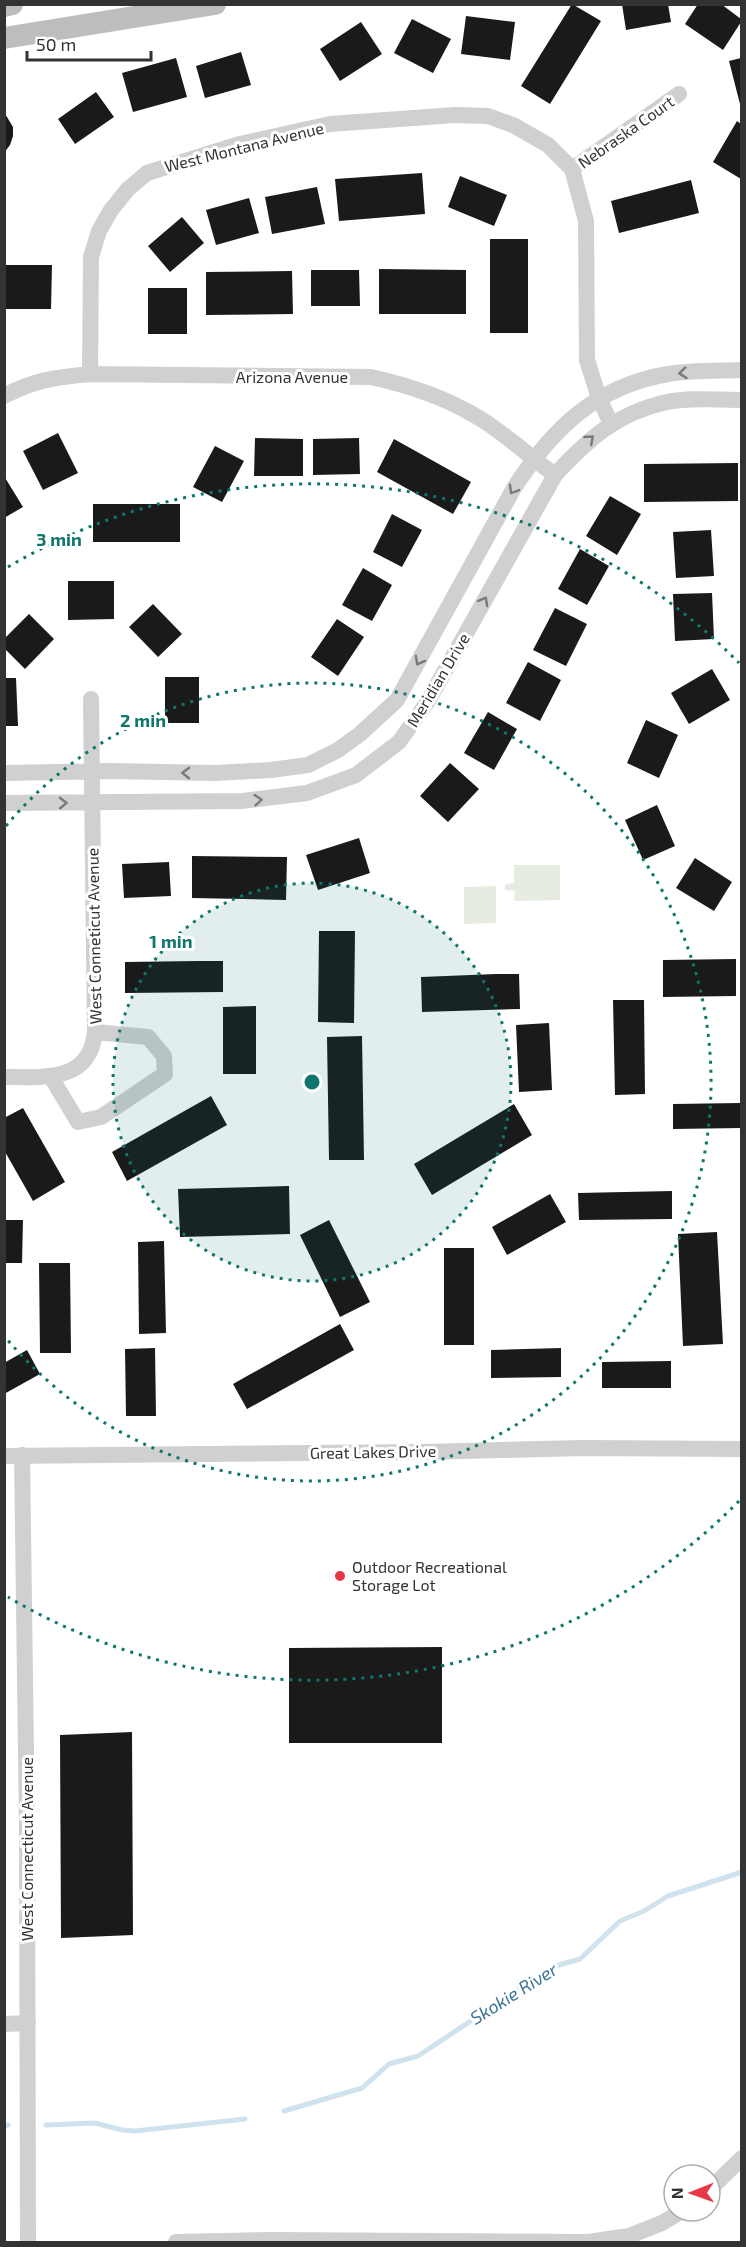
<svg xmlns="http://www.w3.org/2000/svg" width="746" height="2247" font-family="'Exo 2',sans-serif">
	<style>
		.green { fill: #e6ecdf }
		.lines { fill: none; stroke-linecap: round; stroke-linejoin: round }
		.stream { stroke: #cfe2ee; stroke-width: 5 }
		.building { fill: #1a1a1a }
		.street { stroke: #d0d0d0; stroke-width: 16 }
		.secondary { stroke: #bdbdbd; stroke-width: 22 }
		.oneway { stroke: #7a7a7a }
		.ring { fill: none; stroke: #0f766e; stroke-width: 3; stroke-dasharray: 3 6 }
		.poi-dot { fill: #e63946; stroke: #fff; stroke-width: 2 }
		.labels { text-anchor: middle; stroke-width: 6; stroke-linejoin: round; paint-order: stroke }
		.street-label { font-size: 16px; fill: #333; stroke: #fff }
		.poi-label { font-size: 16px; fill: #333; stroke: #fff; text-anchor: start }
		.water-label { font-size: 18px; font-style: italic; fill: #3f7597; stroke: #fff }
		.centre { fill: #0f766e; stroke: #fff; stroke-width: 3 }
		.ring-label { font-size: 18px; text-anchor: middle; font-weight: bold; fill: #0f766e; stroke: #fff; stroke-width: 6; stroke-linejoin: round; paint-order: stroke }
	</style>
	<rect width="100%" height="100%" fill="#fff"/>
	<path class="green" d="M 514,865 L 560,865 L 560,900 L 514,901 L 515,891 L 505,890 L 505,885 L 514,883 Z
		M 496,886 L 496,923 L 464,924 L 464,887 Z"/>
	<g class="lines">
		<path class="stream" d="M 284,2111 L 362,2088 L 389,2064 L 418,2056 L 552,1967 L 580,1959 L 620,1921 L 644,1911 L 668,1896 L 742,1872
			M 46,2125 L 95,2123 L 122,2130 L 135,2131 L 245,2119
			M 4,2126 L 8,2125"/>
	</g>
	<path class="building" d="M 572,4 L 601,21 L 550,104 L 521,86 Z
		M 622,4 L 668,4 L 671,22 L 626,30 Z
		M 698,4 L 721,4 L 741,19 L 741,22 L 723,50 L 685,24 Z
		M 466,16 L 515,22 L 510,60 L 461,54 Z
		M 412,19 L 451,39 L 433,73 L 394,53 Z
		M 361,22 L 382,54 L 340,81 L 320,49 Z
		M 241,52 L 251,85 L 205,98 L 196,66 Z
		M 176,58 L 187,97 L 133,112 L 122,73 Z
		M 741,58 L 741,108 L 729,61 Z
		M 96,92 L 114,117 L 75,144 L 58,119 Z
		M 4,112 L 13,127 L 13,136 L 10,145 L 4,153 Z
		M 737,121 L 741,124 L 741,179 L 713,162 Z
		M 422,173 L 425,214 L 339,221 L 335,179 Z
		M 460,176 L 507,195 L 494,226 L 448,207 Z
		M 691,180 L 699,213 L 619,233 L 611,201 Z
		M 317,187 L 325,224 L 272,234 L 265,197 Z
		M 249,198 L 259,233 L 216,245 L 206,210 Z
		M 182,217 L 204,243 L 170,272 L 148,246 Z
		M 490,239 L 528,239 L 528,333 L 490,333 Z
		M 5,265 L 52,265 L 51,309 L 5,309 Z
		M 379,269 L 466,270 L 466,314 L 379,314 Z
		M 311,270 L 359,270 L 360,306 L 311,306 Z
		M 292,271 L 293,314 L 206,315 L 206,272 Z
		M 148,288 L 187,288 L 187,334 L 148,334 Z
		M 58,433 L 78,473 L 43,490 L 23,451 Z
		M 255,438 L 303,439 L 303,476 L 254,476 Z
		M 359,438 L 360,474 L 313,475 L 313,439 Z
		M 394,439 L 471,482 L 453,514 L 377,472 Z
		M 215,446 L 244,461 L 222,502 L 193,487 Z
		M 738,463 L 738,501 L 644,502 L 644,464 Z
		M 4,476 L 23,507 L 4,518 Z
		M 610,496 L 641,514 L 617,555 L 586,536 Z
		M 93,504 L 180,504 L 180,542 L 93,542 Z
		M 392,514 L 422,530 L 402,567 L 373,552 Z
		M 711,530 L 714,576 L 676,578 L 673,532 Z
		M 580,549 L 609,566 L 587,605 L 558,589 Z
		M 363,568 L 392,585 L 372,621 L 342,605 Z
		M 68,581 L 114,581 L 114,619 L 68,620 Z
		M 712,593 L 714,639 L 675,641 L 673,594 Z
		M 153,604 L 182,634 L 158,657 L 129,627 Z
		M 555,608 L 587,624 L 566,666 L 533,650 Z
		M 29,614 L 54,639 L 25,669 L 4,648 L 4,639 Z
		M 337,619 L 364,637 L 338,676 L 311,657 Z
		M 528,662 L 561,680 L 540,721 L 506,703 Z
		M 712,669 L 730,700 L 689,724 L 671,693 Z
		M 165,677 L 199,677 L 199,723 L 165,723 Z
		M 4,678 L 16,678 L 18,726 L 4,726 Z
		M 488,712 L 517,729 L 494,770 L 464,753 Z
		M 646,720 L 678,735 L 659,778 L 627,763 Z
		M 450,763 L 479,789 L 448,822 L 420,796 Z
		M 657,805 L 675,846 L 643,860 L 625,820 Z
		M 359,838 L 370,873 L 318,890 L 306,855 Z
		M 192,856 L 287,857 L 286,900 L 192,898 Z
		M 695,858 L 732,882 L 714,911 L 676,888 Z
		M 169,862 L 171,896 L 124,898 L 122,864 Z
		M 319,931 L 355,931 L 354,1023 L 318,1022 Z
		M 736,959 L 736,996 L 663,997 L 663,960 Z
		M 198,961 L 223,961 L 223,992 L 125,993 L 125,962 Z
		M 496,974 L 519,974 L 520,1009 L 422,1012 L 421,977 Z
		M 613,1000 L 644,1000 L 645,1094 L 615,1095 Z
		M 256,1006 L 256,1074 L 223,1074 L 223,1007 Z
		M 549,1023 L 552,1090 L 519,1092 L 516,1025 Z
		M 362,1036 L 364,1160 L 329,1160 L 327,1037 Z
		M 211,1096 L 227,1125 L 127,1181 L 112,1152 Z
		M 741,1103 L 741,1128 L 673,1129 L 673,1104 Z
		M 514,1104 L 532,1135 L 432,1195 L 414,1164 Z
		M 23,1108 L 65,1182 L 33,1201 L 4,1150 L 4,1118 Z
		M 289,1186 L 290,1234 L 180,1237 L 178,1189 Z
		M 672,1191 L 672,1219 L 579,1220 L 578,1193 Z
		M 550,1194 L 566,1222 L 507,1255 L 492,1227 Z
		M 4,1220 L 23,1220 L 22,1263 L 4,1263 Z
		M 329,1220 L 370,1302 L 340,1317 L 300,1235 Z
		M 717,1232 L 723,1344 L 683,1346 L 678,1234 Z
		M 164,1241 L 166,1333 L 139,1334 L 138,1242 Z
		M 444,1248 L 474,1248 L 474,1345 L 444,1345 Z
		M 39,1263 L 70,1263 L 71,1353 L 40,1353 Z
		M 340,1324 L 354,1350 L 247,1409 L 233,1384 Z
		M 155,1348 L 156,1416 L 126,1416 L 125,1349 Z
		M 561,1348 L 561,1377 L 491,1378 L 491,1350 Z
		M 27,1350 L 40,1374 L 4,1394 L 4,1363 Z
		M 671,1361 L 671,1388 L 602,1388 L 602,1362 Z
		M 442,1647 L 442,1743 L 289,1743 L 289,1648 Z
		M 132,1732 L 133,1935 L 61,1938 L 60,1735 Z"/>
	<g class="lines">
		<path class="street" d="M 572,169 L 679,94
			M 90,374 L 91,257 L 99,231 L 111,210 L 128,189 L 147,173 L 240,144 L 330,124 L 455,115 L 488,116 L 513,125 L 548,145 L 572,169 L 586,221 L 587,360 L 599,398 L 611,424
			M 4,396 C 34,380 57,377 90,374 L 371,377 C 407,385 442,396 474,415 C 503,431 528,456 555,475
			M 4,773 L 111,771 L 215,773 L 271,770 L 308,765 L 338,750 L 360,734 L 397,700 L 514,488 C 552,429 596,386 668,374 C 692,370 717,371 742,370
			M 4,803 L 242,801 L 307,793 L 356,775 L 399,742 L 428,701 L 555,475 C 588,439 617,413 667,402 C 691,397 717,400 742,400
			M 4,1077 C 43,1077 90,1083 95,1032 L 91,699
			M 51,1077 L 78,1122 L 101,1117 L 165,1074 L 164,1056 L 148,1037 L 95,1032
			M 22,1455 L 27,1826 L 28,2242
			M 4,1456 L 423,1452 L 583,1448 L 742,1449
			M 4,2024 L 28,2023
			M 710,2189 L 742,2158
			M 176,2242 L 272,2240 L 588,2242 L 629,2236 L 662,2223 L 682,2211"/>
		<path class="secondary" d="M 4,6 L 12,4
			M 4,38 L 215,4"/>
	</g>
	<defs><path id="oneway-chevron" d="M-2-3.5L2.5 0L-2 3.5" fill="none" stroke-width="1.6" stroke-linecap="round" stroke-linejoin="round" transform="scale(1.5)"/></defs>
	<g class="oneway">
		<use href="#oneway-chevron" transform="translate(683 373) rotate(174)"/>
		<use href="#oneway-chevron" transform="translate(590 439) rotate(-41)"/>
		<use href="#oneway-chevron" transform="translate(513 490) rotate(120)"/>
		<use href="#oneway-chevron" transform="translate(484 601) rotate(-61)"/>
		<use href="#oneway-chevron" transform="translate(419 661) rotate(119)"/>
		<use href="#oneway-chevron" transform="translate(186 773) rotate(-179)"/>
		<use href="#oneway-chevron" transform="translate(258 800) rotate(-5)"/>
		<use href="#oneway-chevron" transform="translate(63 803) rotate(-1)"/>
	</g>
	<circle cx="312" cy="1082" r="199" fill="#0f766e" fill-opacity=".12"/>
	<g class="ring">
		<circle cx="312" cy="1082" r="199"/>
		<path d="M6 826A399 399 0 1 1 6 1338"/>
		<path d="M739 1501A598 598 0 0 1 8 1597M8 567A598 598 0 0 1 739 663"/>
	</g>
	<circle class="poi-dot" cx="340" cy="1576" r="6"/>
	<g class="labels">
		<g class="street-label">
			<text transform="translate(626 132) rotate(-35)" y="6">Nebraska Court</text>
			<text transform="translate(244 147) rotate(-14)" y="6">West Montana Avenue</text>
			<text x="292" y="383">Arizona Avenue</text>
			<text transform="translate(438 680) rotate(-59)" y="6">Meridian Drive</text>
			<text transform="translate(94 936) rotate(-91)" y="6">West Conneticut Avenue</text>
			<text transform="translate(373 1452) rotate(-1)" y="6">Great Lakes Drive</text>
			<text transform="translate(27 1849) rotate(-90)" y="6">West Connecticut Avenue</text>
		</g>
		<g class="poi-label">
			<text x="352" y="1573">Outdoor Recreational<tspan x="352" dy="18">Storage Lot</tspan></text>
		</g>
		<g class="water-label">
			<text transform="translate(514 1994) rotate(-32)" y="6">Skokie River</text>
		</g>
	</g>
	<circle cx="312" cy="1082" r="9" class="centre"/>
	<g class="ring-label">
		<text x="59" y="546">3 min</text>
		<text x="143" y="727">2 min</text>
		<text x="171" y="948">1 min</text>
	</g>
	<rect width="746" height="2247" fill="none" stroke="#333333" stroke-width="12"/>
	<g transform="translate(692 2193) rotate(269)"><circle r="28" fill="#ffffff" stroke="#adadad" stroke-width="1.5"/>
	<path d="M0-4.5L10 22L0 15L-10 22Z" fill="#e63946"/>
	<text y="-9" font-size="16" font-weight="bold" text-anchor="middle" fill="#333333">N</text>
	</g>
	<path d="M27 51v9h124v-9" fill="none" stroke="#333333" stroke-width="3"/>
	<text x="36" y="51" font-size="18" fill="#333333" stroke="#ffffff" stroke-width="4.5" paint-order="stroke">50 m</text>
</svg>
